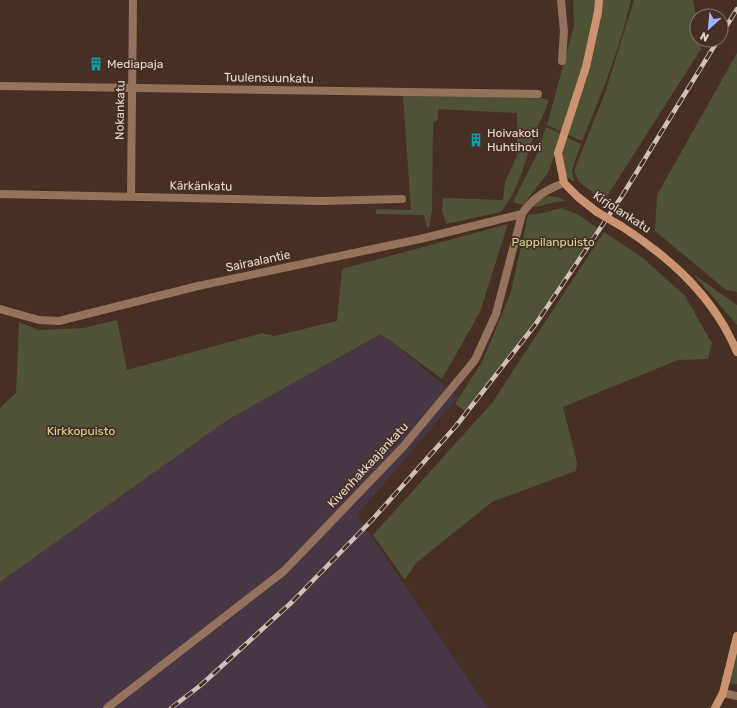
<svg xmlns="http://www.w3.org/2000/svg" width="737" height="708" font-family="Rubik,sans-serif">
	<style>
		.industrial { fill: #473744 }
		.green { fill: #505238 }
		.lines { fill: none; stroke-linecap: round; stroke-linejoin: round }
		.minor { stroke: #95725c; stroke-width: 8 }
		.secondary { stroke: #cb936f; stroke-width: 8 }
		.rail-casing { stroke: #d0c1b8; stroke-width: 4.5 }
		.rail { stroke: #462f24; stroke-width: 3; stroke-dasharray: 9; stroke-linecap: butt }
		.secondary-bridge { stroke: #cb936f; stroke-width: 8 }
		.labels { text-anchor: middle; stroke-width: 3.5; stroke-linejoin: round; paint-order: stroke }
		.poi-label { font-size: 12px; fill: #e5d7cf; stroke: #462f24; text-anchor: start }
		.street-label { font-size: 12px; fill: #e5d7cf; stroke: #462f24 }
		.park-label { font-size: 12px; fill: #d3d890; stroke: #462f24 }
	</style>
	<rect width="100%" height="100%" fill="#462f24"/>
	<path class="industrial" d="M 382,334 L 458,397 L 357,515 L 488,708 L 0,708 L 0,581 L 229,419 Z"/>
	<path class="green" d="M 573,0 L 597,0 L 583,67 L 562,132 L 547,125 L 574,26 Z
		M 600,0 L 631,0 C 620,49 601,95 582,141 L 564,133 Z
		M 634,0 L 693,0 L 697,22 L 697,40 L 700,40 L 701,49 L 604,201 L 579,182 L 574,171 L 605,93 Z
		M 737,53 L 737,292 L 726,290 L 655,231 L 657,195 Z
		M 403,96 L 539,97 L 549,100 C 544,114 537,127 532,141 C 523,167 519,189 501,212 L 446,224 L 442,211 L 443,198 L 503,200 L 505,181 L 517,156 L 517,113 L 438,109 L 438,120 L 433,122 L 432,210 L 429,227 L 427,228 L 424,215 L 376,214 L 376,209 L 411,210 Z
		M 546,127 L 562,134 L 548,173 L 523,205 L 513,202 L 538,152 Z
		M 564,136 L 581,144 L 572,170 L 574,182 L 565,176 L 560,154 Z
		M 548,196 L 559,197 L 566,201 L 555,202 L 535,207 L 533,206 L 540,199 Z
		M 561,208 L 579,215 L 597,228 L 544,310 L 465,411 L 455,404 L 482,362 L 511,292 L 528,215 L 543,213 Z
		M 508,224 L 480,312 L 442,379 L 381,334 L 229,419 L 0,582 L 0,408 L 16,393 L 19,322 L 38,330 L 84,328 L 117,320 L 127,370 L 262,333 L 274,336 L 337,321 L 342,269 Z
		M 604,232 L 643,258 L 685,296 L 712,343 L 708,359 L 678,360 L 563,407 L 577,462 L 576,471 L 492,502 L 416,563 L 405,580 L 373,535 L 492,403 Z
		M 693,274 L 737,305 L 737,325 Z
		M 737,631 L 737,684 L 721,683 Z"/>
	<g class="lines">
		<path class="minor" d="M 561,0 L 564,31 L 562,61
			M 0,86 L 538,94
			M 0,194 L 321,201 L 402,199
			M 131,196 L 133,0
			M 0,309 L 39,320 L 59,321 L 198,286 L 420,239 L 522,214
			M 723,693 L 737,696
			M 107,708 L 284,571 L 403,447 L 475,360 L 496,314 L 522,214 C 532,198 547,189 564,183"/>
		<path class="secondary" d="M 597,212 L 578,197 L 564,183 L 558,153 L 586,67 L 598,12 L 599,0
			M 621,226 C 671,258 714,297 737,352
			M 715,708 L 723,693 L 737,636"/>
		<g class="rail-casing">
			<path id="rail" d="M 721,35 L 737,9
				M 171,708 L 201,685 L 292,602 L 371,521 L 456,426 L 535,325 L 622,196 L 718,40"/>
		</g>
		<use href="#rail" class="rail"/>
		<path class="secondary-bridge" d="M 597,212 L 621,226"/>
	</g>
	<defs>
		<g id="building-bare" transform="scale(1.08)"><path d="M-4-6H4V6H1V3H-1V6H-4ZM-2.5-4.3h1.7v1.8h-1.7ZM.8-4.3h1.7v1.8H.8ZM-2.5-1h1.7V.8h-1.7ZM.8-1h1.7V.8H.8Z" fill="#0f9aa8" stroke="#462f24" stroke-width="2.5" paint-order="stroke"/></g>
	</defs>
	<g fill-rule="evenodd">
		<use href="#building-bare" x="96" y="64"/>
		<use href="#building-bare" x="476" y="140"/>
	</g>
	<g class="labels">
		<g class="poi-label">
			<text x="107" y="68">Mediapaja</text>
			<text x="487" y="137">Hoivakoti<tspan x="487" dy="14">Huhtihovi</tspan></text>
		</g>
		<g class="street-label">
			<text transform="translate(269 78) rotate(1)" y="4">Tuulensuunkatu</text>
			<text transform="translate(120 110) rotate(-89)" y="4">Nokankatu</text>
			<text transform="translate(201 186) rotate(1)" y="4">Kärkänkatu</text>
			<text transform="translate(622 212) rotate(33)" y="4">Kirjolankatu</text>
			<text transform="translate(258 261) rotate(-12)" y="4">Sairaalantie</text>
			<text transform="translate(368 465) rotate(-47)" y="4">Kivenhakkaajankatu</text>
		</g>
		<g class="park-label">
			<text x="553" y="246">Pappilanpuisto</text>
			<text x="81" y="435">Kirkkopuisto</text>
		</g>
	</g>
	<g transform="translate(709 28) rotate(207)"><circle r="19" fill="#462f24" stroke="#867268"/>
	<path d="M0-3L7 15L0 10L-7 15Z" fill="#98b5fd"/>
	<text y="-6" font-size="11" font-weight="bold" text-anchor="middle" fill="#e5d7cf">N</text>
	</g>
</svg>
